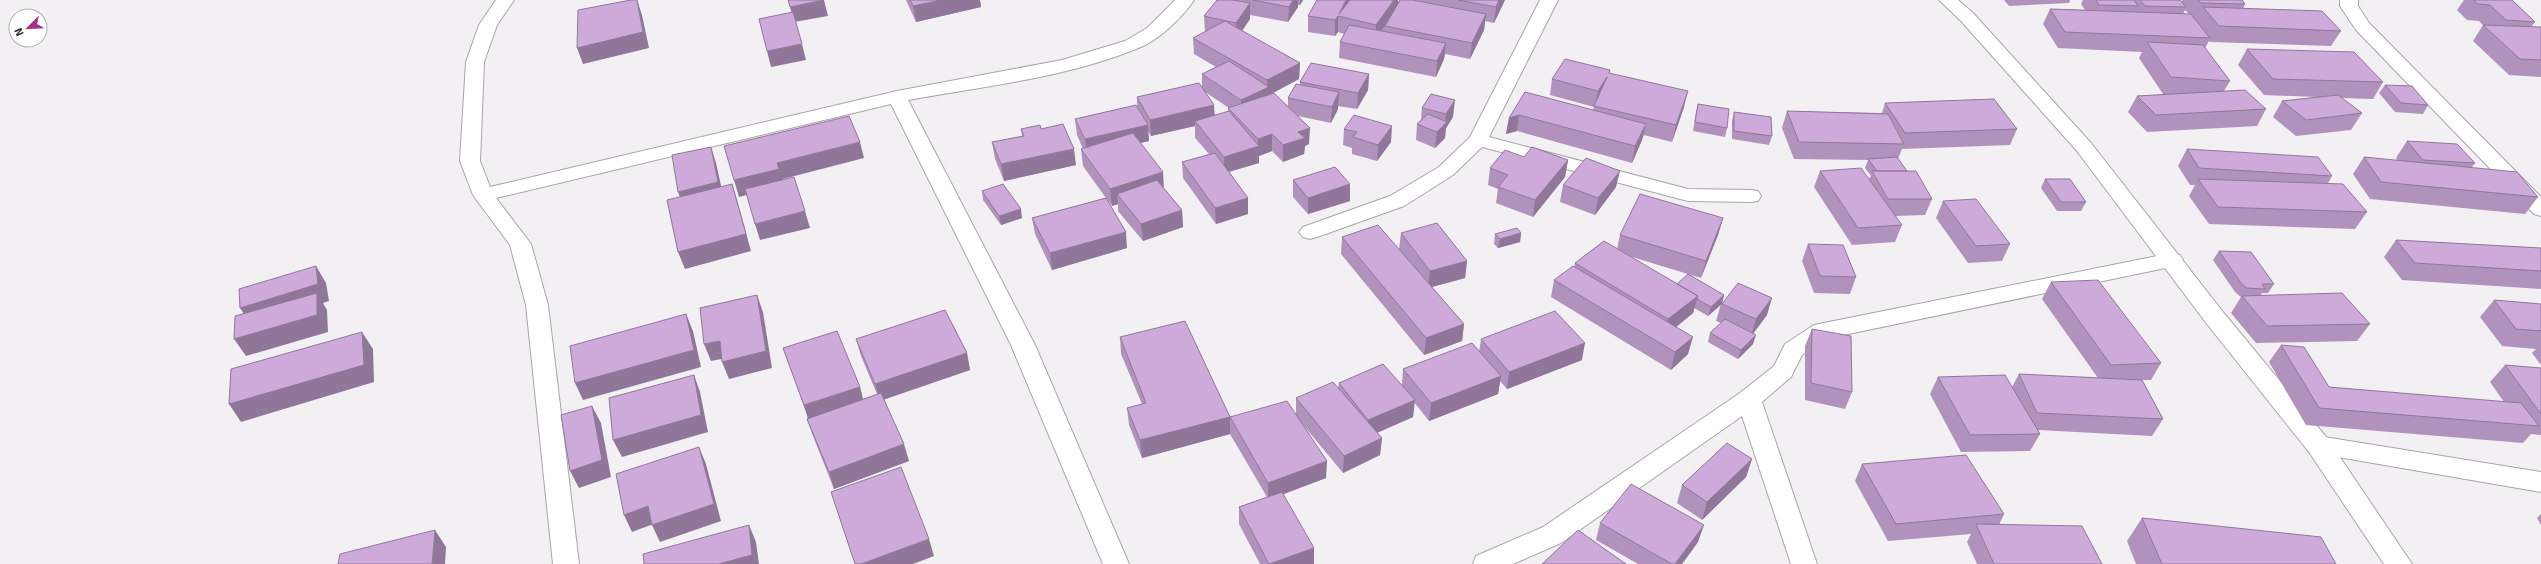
<svg xmlns="http://www.w3.org/2000/svg" width="2541" height="564" font-family="Signika,sans-serif">
	<style>
		.lines { fill: none; stroke-linecap: round; stroke-linejoin: round }
		.minor-casing { stroke: #a8a5a9; stroke-width: 2 }
		.tertiary-casing { stroke: #a8a5a9; stroke-width: 2 }
		.minor { fill: #fff; fill-rule: evenodd }
		.tertiary { fill: #fff; fill-rule: evenodd }
		.wall { fill: #b192bc; fill-rule: evenodd }
		.shaded-wall { fill: #907799 }
		.building { fill: #ceaadb; stroke: #907799 }
	</style>
	<rect width="100%" height="100%" fill="#f2f0f3"/>
	<g class="lines">
		<g class="minor-casing">
			<path id="minor" d="M 496,0 L 514,0 L 497,25 L 484,62 L 480,161 L 490,187 L 897,91 L 1062,60 L 1125,41 L 1147,28 L 1175,0 L 1194,0 C 1181,19 1158,41 1136,49 C 1065,78 984,86 908,100 L 1035,345 L 1129,564 L 1103,564 L 1011,345 L 891,104 L 496,198 L 531,244 L 548,305 L 579,564 L 553,564 L 526,305 L 510,245 L 473,195 L 460,161 L 466,62 L 479,25 Z
				M 1540,0 L 1558,0 L 1489,137 L 1688,189 L 1751,190 L 1758,191 L 1761,196 L 1758,201 L 1751,202 L 1688,201 L 1482,147 L 1453,175 L 1404,206 L 1317,237 L 1310,239 L 1303,237 L 1299,232 L 1303,227 L 1390,196 L 1439,167 L 1470,137 Z
				M 2340,0 L 2358,0 L 2358,6 L 2369,23 L 2541,197 L 2541,216 L 2534,214 L 2356,30 L 2340,6 Z
				M 2172,253 L 2180,255 L 2183,260 L 2180,265 L 1829,338 L 1802,355 L 1791,377 L 1762,402 L 1817,564 L 1791,564 L 1742,416 L 1561,543 L 1513,564 L 1473,564 L 1476,556 L 1543,527 L 1740,393 L 1774,366 L 1785,344 L 1814,325 Z
				M 2318,436 L 2541,472 L 2541,492 L 2309,452 L 2306,445 L 2309,438 Z"/>
		</g>
		<g class="tertiary-casing">
			<path id="tertiary" d="M 1939,0 L 1958,0 L 1973,13 L 2091,143 L 2223,312 L 2327,438 L 2412,564 L 2384,564 L 2309,452 L 2207,324 L 2077,151 L 1961,21 Z"/>
		</g>
		<use href="#minor" class="minor"/>
		<use href="#tertiary" class="tertiary"/>
	</g>
	<path class="wall" d="M 906,0 L 980,0 L 981,7 L 916,22 Z
		M 1217,0 L 1303,0 L 1300,5 L 1298,5 L 1298,7 L 1288,22 L 1250,15 L 1250,19 L 1242,31 L 1300,63 L 1299,79 L 1273,93 L 1288,106 L 1288,98 L 1300,85 L 1300,82 L 1369,74 L 1368,90 L 1357,109 L 1338,106 L 1338,109 L 1331,123 L 1298,116 L 1309,144 L 1305,146 L 1304,154 L 1283,162 L 1272,151 L 1259,156 L 1259,163 L 1229,172 L 1248,198 L 1248,214 L 1216,224 L 1183,178 L 1182,162 L 1209,154 L 1195,138 L 1195,126 L 1151,136 L 1148,131 L 1149,141 L 1140,143 L 1164,189 L 1182,210 L 1183,227 L 1143,241 L 1118,211 L 1118,204 L 1112,206 L 1107,199 L 1127,248 L 1052,270 L 1035,234 L 1032,218 L 1106,198 L 1083,166 L 1081,149 L 1083,149 L 1077,135 L 1075,119 L 1137,107 L 1137,97 L 1202,87 L 1202,74 L 1216,67 L 1194,54 L 1193,38 L 1205,32 L 1204,16 ZM 1205,92 L 1229,108 L 1228,108 L 1228,112 L 1215,115 Z
		M 1317,0 L 1398,0 L 1398,2 L 1400,0 L 1505,0 L 1494,23 L 1485,21 L 1484,30 L 1470,59 L 1445,54 L 1444,59 L 1436,77 L 1339,58 L 1340,42 L 1344,34 L 1338,32 L 1335,36 L 1308,32 L 1308,16 Z
		M 2004,0 L 2070,0 L 2069,3 L 2009,6 Z
		M 2083,0 L 2180,0 L 2182,2 L 2182,0 L 2242,0 L 2245,4 L 2243,9 L 2341,31 L 2331,46 L 2210,42 L 2209,41 L 2205,48 L 2230,81 L 2224,91 L 2266,109 L 2257,126 L 2147,132 L 2128,112 L 2137,96 L 2169,94 L 2163,94 L 2139,58 L 2142,52 L 2058,48 L 2043,24 L 2050,9 L 2085,10 L 2081,4 ZM 2185,10 L 2189,14 L 2183,14 Z
		M 2464,0 L 2512,0 L 2535,22 L 2531,27 L 2541,27 L 2541,77 L 2509,75 L 2473,41 L 2483,25 L 2479,21 L 2467,20 L 2457,10 Z
		M 2247,49 L 2383,82 L 2373,99 L 2341,98 L 2362,113 L 2351,130 L 2296,136 L 2273,117 L 2282,101 L 2317,97 L 2264,95 L 2238,65 Z
		M 1610,70 L 1609,73 L 1684,107 L 1672,142 L 1644,135 L 1642,140 L 1632,163 L 1517,131 L 1506,134 L 1509,118 L 1525,92 L 1593,110 L 1594,107 L 1550,95 L 1552,79 Z
		M 2385,85 L 2428,105 L 2423,114 L 2395,112 L 2379,93 Z
		M 1431,94 L 1453,117 L 1446,128 L 1445,138 L 1435,148 L 1416,140 L 1417,124 L 1421,120 L 1422,108 Z
		M 1885,103 L 2017,129 L 2010,145 L 1902,149 L 1898,159 L 1907,171 L 1932,199 L 1925,215 L 1895,216 L 1902,225 L 1895,242 L 1852,245 L 1814,187 L 1820,171 L 1869,179 L 1871,176 L 1865,168 L 1868,160 L 1794,159 L 1782,128 L 1787,111 L 1882,113 Z
		M 1698,104 L 1727,128 L 1725,137 L 1693,131 L 1696,112 Z
		M 1734,112 L 1772,136 L 1769,145 L 1732,139 L 1732,121 Z
		M 1021,129 L 1041,129 L 1076,165 L 1004,181 L 995,159 L 992,142 L 1022,136 Z
		M 1344,129 L 1391,142 L 1377,161 L 1352,154 L 1352,148 L 1343,145 Z
		M 2407,141 L 2475,163 L 2471,168 L 2538,197 L 2525,214 L 2370,199 L 2353,174 L 2364,157 L 2398,161 L 2396,158 Z
		M 2187,149 L 2332,176 L 2328,183 L 2367,212 L 2355,229 L 2209,224 L 2189,196 L 2195,185 L 2190,185 L 2178,166 Z
		M 1524,157 L 1568,160 L 1565,177 L 1533,217 L 1496,203 L 1498,189 L 1488,185 L 1490,168 Z
		M 2045,179 L 2086,202 L 2081,211 L 2057,211 L 2041,188 Z
		M 1293,180 L 1350,201 L 1308,214 L 1293,197 Z
		M 1563,185 L 1616,187 L 1595,215 L 1560,202 Z
		M 982,191 L 1022,218 L 1001,225 L 983,200 Z
		M 1943,201 L 2010,244 L 2002,261 L 1968,263 L 1936,218 Z
		M 1723,218 L 1718,235 L 1701,278 L 1629,256 L 1677,284 L 1724,295 L 1722,303 L 1767,315 L 1753,334 L 1753,344 L 1738,359 L 1708,342 L 1710,333 L 1721,323 L 1716,321 L 1721,304 L 1708,316 L 1694,308 L 1693,313 L 1676,327 L 1688,354 L 1671,370 L 1551,297 L 1554,280 L 1574,267 L 1575,263 L 1617,249 L 1620,235 Z
		M 1401,233 L 1467,261 L 1465,278 L 1432,287 L 1464,324 L 1462,341 L 1424,355 L 1341,254 L 1342,237 L 1399,249 Z
		M 1521,233 L 1520,242 L 1498,248 L 1494,244 L 1495,234 Z
		M 2396,240 L 2541,248 L 2541,289 L 2402,280 L 2384,257 Z
		M 1808,244 L 1856,277 L 1850,294 L 1814,293 L 1802,261 Z
		M 2219,251 L 2274,284 L 2268,293 L 2262,293 L 2261,295 L 2370,324 L 2357,341 L 2256,343 L 2231,313 L 2241,297 L 2235,292 L 2213,260 Z
		M 2051,282 L 2161,363 L 2151,380 L 2142,380 L 2163,419 L 2152,436 L 2038,430 L 2040,434 L 2030,451 L 1961,452 L 1930,394 L 1938,377 L 2012,387 L 2019,374 L 2098,378 L 2042,299 Z
		M 2494,300 L 2541,304 L 2541,365 L 2532,353 L 2536,349 L 2502,346 L 2480,317 Z
		M 1812,329 L 1852,392 L 1845,409 L 1805,400 L 1805,346 Z
		M 1120,337 L 1230,417 L 1296,414 L 1296,398 L 1338,388 L 1339,383 L 1402,385 L 1403,369 L 1479,352 L 1481,339 L 1582,360 L 1507,389 L 1500,381 L 1498,394 L 1429,421 L 1414,402 L 1413,417 L 1377,433 L 1382,438 L 1380,455 L 1343,473 L 1300,421 L 1326,478 L 1283,494 L 1314,564 L 1260,564 L 1239,524 L 1239,507 L 1267,497 L 1230,434 L 1142,458 L 1129,425 L 1127,408 L 1142,404 L 1121,354 Z
		M 856,339 L 967,353 L 970,370 L 884,399 L 909,461 L 834,489 L 813,436 L 807,419 L 808,418 L 783,348 L 860,387 L 863,399 L 877,394 L 861,356 Z
		M 2281,345 L 2329,387 L 2504,402 L 2490,382 L 2505,365 L 2541,368 L 2541,435 L 2531,434 L 2523,443 L 2306,425 L 2269,362 Z
		M 1752,459 L 1746,477 L 1702,520 L 1677,503 L 1682,485 Z
		M 1862,464 L 2004,514 L 1999,525 L 2102,564 L 1977,564 L 1967,542 L 1971,534 L 1888,541 L 1855,481 Z
		M 2541,514 L 2541,525 L 2537,518 Z
		M 2142,518 L 2336,564 L 2136,564 L 2127,541 Z
		M 1600,523 L 1698,542 L 1682,564 L 1638,564 L 1596,540 Z"/>
	<path class="shaded-wall" d="M 637,0 L 642,15 L 649,48 L 583,64 L 577,48 Z
		M 824,0 L 828,16 L 794,22 L 790,7 Z
		M 941,0 L 980,0 L 981,7 L 916,22 L 913,6 Z
		M 1293,0 L 1298,0 L 1298,7 L 1288,22 L 1289,7 Z
		M 1300,0 L 1303,0 L 1300,5 Z
		M 1346,0 L 1351,0 L 1339,14 Z
		M 1394,0 L 1398,0 L 1398,8 L 1385,26 L 1384,27 L 1375,41 L 1376,25 Z
		M 1499,0 L 1505,0 L 1494,23 L 1496,7 Z
		M 1250,3 L 1250,19 L 1237,38 L 1236,23 Z
		M 1486,14 L 1484,30 L 1470,59 L 1472,43 Z
		M 1338,16 L 1338,32 L 1335,36 L 1335,20 Z
		M 1446,43 L 1444,59 L 1436,77 L 1437,61 Z
		M 802,44 L 806,60 L 771,67 L 767,51 Z
		M 1300,63 L 1299,79 L 1269,95 L 1241,117 L 1241,100 L 1267,88 L 1267,80 Z
		M 1369,74 L 1368,90 L 1357,109 L 1358,93 Z
		M 1607,77 L 1604,93 L 1595,107 L 1598,91 Z
		M 1688,91 L 1684,107 L 1672,142 L 1676,125 Z
		M 1339,92 L 1338,109 L 1331,123 L 1332,107 Z
		M 1455,100 L 1453,117 L 1446,128 L 1445,138 L 1435,148 L 1437,132 L 1445,123 L 1446,114 Z
		M 1214,105 L 1215,121 L 1195,121 L 1195,126 L 1151,136 L 1150,120 Z
		M 1519,115 L 1517,131 L 1506,134 L 1509,118 Z
		M 1646,124 L 1642,140 L 1632,163 L 1635,146 Z
		M 1148,125 L 1149,141 L 1087,155 L 1085,139 Z
		M 1392,126 L 1391,142 L 1377,161 L 1378,145 Z
		M 1310,128 L 1309,144 L 1305,146 L 1304,154 L 1283,162 L 1283,145 L 1298,132 Z
		M 1272,134 L 1272,151 L 1259,156 L 1259,163 L 1224,173 L 1224,157 L 1258,146 L 1258,139 Z
		M 860,142 L 864,158 L 783,179 L 784,185 L 739,197 L 734,180 L 777,163 Z
		M 711,147 L 716,163 L 724,199 L 684,208 L 678,192 Z
		M 1074,149 L 1076,165 L 1004,181 L 1001,164 Z
		M 1568,160 L 1565,177 L 1533,217 L 1535,200 Z
		M 1620,171 L 1616,187 L 1595,215 L 1598,198 Z
		M 1163,172 L 1164,189 L 1117,194 L 1118,204 L 1112,206 L 1110,189 Z
		M 732,184 L 737,200 L 751,251 L 685,269 L 678,252 Z
		M 1350,184 L 1350,201 L 1308,214 L 1308,198 Z
		M 1248,198 L 1248,214 L 1216,224 L 1215,208 Z
		M 1021,209 L 1022,218 L 1001,225 L 999,216 Z
		M 1182,210 L 1183,227 L 1143,241 L 1141,224 Z
		M 805,211 L 810,228 L 760,240 L 755,224 Z
		M 1723,218 L 1718,235 L 1701,278 L 1706,261 Z
		M 1126,232 L 1127,248 L 1052,270 L 1050,253 Z
		M 1521,233 L 1520,242 L 1498,248 L 1500,239 Z
		M 1467,261 L 1465,278 L 1428,288 L 1430,271 Z
		M 316,266 L 326,283 L 329,301 L 323,303 L 327,310 L 328,332 L 246,356 L 234,339 L 252,326 L 240,308 Z
		M 757,295 L 763,312 L 772,368 L 729,379 L 722,362 Z
		M 1724,295 L 1722,304 L 1708,316 L 1711,307 Z
		M 1698,296 L 1693,313 L 1664,337 L 1668,319 Z
		M 1772,298 L 1767,315 L 1751,336 L 1756,319 Z
		M 686,314 L 693,331 L 701,367 L 583,400 L 575,383 Z
		M 1464,324 L 1462,341 L 1424,355 L 1426,338 Z
		M 362,332 L 373,349 L 374,382 L 241,422 L 229,404 Z
		M 1756,335 L 1753,344 L 1738,359 L 1741,350 Z
		M 1693,337 L 1688,354 L 1671,370 L 1675,352 Z
		M 720,341 L 726,358 L 711,361 L 704,344 Z
		M 1585,343 L 1582,360 L 1507,389 L 1509,372 Z
		M 967,353 L 970,370 L 880,401 L 875,384 Z
		M 694,375 L 700,392 L 708,432 L 622,457 L 613,440 Z
		M 1501,376 L 1498,394 L 1429,421 L 1431,403 Z
		M 860,387 L 864,404 L 809,422 L 804,405 Z
		M 1415,400 L 1413,417 L 1367,437 L 1368,420 Z
		M 592,406 L 601,423 L 611,477 L 579,488 L 570,471 Z
		M 1230,417 L 1230,434 L 1142,458 L 1140,440 Z
		M 1382,438 L 1380,455 L 1343,473 L 1344,456 Z
		M 904,444 L 909,461 L 834,489 L 829,472 Z
		M 699,447 L 706,464 L 721,521 L 660,542 L 652,525 Z
		M 1752,459 L 1746,477 L 1702,520 L 1707,502 Z
		M 1327,461 L 1326,478 L 1268,500 L 1268,483 Z
		M 648,506 L 656,523 L 632,532 L 624,515 Z
		M 749,525 L 756,542 L 759,564 L 719,564 Z
		M 1704,525 L 1698,542 L 1682,564 L 1675,564 Z
		M 435,530 L 446,547 L 445,564 L 432,564 Z
		M 929,539 L 934,556 L 913,564 L 861,564 Z
		M 1314,548 L 1314,564 L 1269,564 Z"/>
	<path class="building" d="M 631,0 L 637,0 L 643,32 L 577,48 L 578,10 Z
		M 788,0 L 824,0 L 790,7 Z
		M 910,0 L 941,0 L 913,6 Z
		M 1217,0 L 1233,0 L 1250,3 L 1236,23 L 1204,16 Z
		M 1253,0 L 1293,0 L 1289,7 Z
		M 1317,0 L 1346,0 L 1339,14 L 1350,0 L 1394,0 L 1376,25 L 1338,16 L 1335,20 L 1308,16 Z
		M 1400,0 L 1412,0 L 1486,14 L 1472,43 L 1385,26 Z
		M 1458,0 L 1499,0 L 1496,7 Z
		M 2096,0 L 2134,0 L 2138,6 L 2099,5 Z
		M 2140,0 L 2180,0 L 2186,7 L 2145,6 Z
		M 2198,0 L 2242,0 L 2245,4 L 2201,3 Z
		M 2473,0 L 2512,0 L 2535,22 L 2506,20 L 2490,5 L 2478,4 Z
		M 2203,7 L 2322,11 L 2341,31 L 2219,26 Z
		M 2050,9 L 2191,14 L 2210,38 L 2065,32 Z
		M 793,12 L 802,44 L 767,51 L 759,19 Z
		M 1225,21 L 1300,63 L 1267,80 L 1193,38 Z
		M 1349,25 L 1446,43 L 1437,61 L 1340,42 Z
		M 2483,25 L 2541,27 L 2541,60 L 2520,59 Z
		M 2147,42 L 2203,45 L 2230,81 L 2171,77 Z
		M 2247,49 L 2354,52 L 2383,82 L 2273,79 Z
		M 1565,59 L 1610,70 L 1609,73 L 1688,91 L 1676,125 L 1594,106 L 1607,77 L 1598,91 L 1552,79 Z
		M 1229,61 L 1269,87 L 1241,100 L 1202,74 Z
		M 1311,63 L 1369,74 L 1358,93 L 1300,82 Z
		M 1199,83 L 1214,105 L 1150,120 L 1137,97 Z
		M 1296,84 L 1339,92 L 1332,107 L 1288,98 Z
		M 2385,85 L 2412,86 L 2428,105 L 2401,103 Z
		M 2245,90 L 2266,109 L 2156,115 L 2137,96 Z
		M 1525,92 L 1646,124 L 1635,146 L 1519,115 L 1509,118 Z
		M 1274,93 L 1310,128 L 1298,132 L 1305,138 L 1283,145 L 1272,134 L 1258,139 L 1228,108 Z
		M 1431,94 L 1455,100 L 1446,114 L 1422,108 Z
		M 2338,95 L 2362,113 L 2306,120 L 2282,101 Z
		M 1994,99 L 2017,129 L 1905,133 L 1885,103 Z
		M 1698,104 L 1729,109 L 1727,128 L 1695,122 Z
		M 1136,105 L 1148,125 L 1085,139 L 1075,119 Z
		M 1229,111 L 1259,146 L 1224,157 L 1195,121 Z
		M 1787,111 L 1888,114 L 1904,144 L 1799,142 Z
		M 1734,112 L 1771,117 L 1772,136 L 1734,131 Z
		M 1428,114 L 1447,122 L 1437,132 L 1417,124 Z
		M 1354,115 L 1392,126 L 1378,145 L 1353,137 L 1357,132 L 1344,129 Z
		M 849,116 L 860,142 L 777,163 L 779,169 L 734,180 L 724,146 Z
		M 1063,124 L 1074,149 L 1001,164 L 992,142 L 1024,136 L 1021,129 L 1040,125 L 1041,129 Z
		M 1133,133 L 1163,172 L 1110,189 L 1081,149 Z
		M 2407,141 L 2457,144 L 2475,163 L 2423,160 Z
		M 711,147 L 718,182 L 678,192 L 672,155 Z
		M 1532,147 L 1568,160 L 1535,200 L 1498,187 L 1508,175 L 1490,168 L 1505,150 L 1524,157 Z
		M 2187,149 L 2318,157 L 2332,176 L 2199,168 Z
		M 1215,153 L 1248,198 L 1215,208 L 1182,162 Z
		M 1897,157 L 1907,171 L 1877,171 L 1868,159 Z
		M 2364,157 L 2517,172 L 2538,197 L 2381,182 Z
		M 1586,158 L 1620,171 L 1598,198 L 1563,185 Z
		M 1335,167 L 1350,184 L 1308,198 L 1293,180 Z
		M 1861,168 L 1902,225 L 1858,228 L 1820,171 Z
		M 1872,171 L 1916,171 L 1932,199 L 1888,199 Z
		M 794,177 L 805,211 L 755,224 L 745,189 Z
		M 2045,179 L 2070,179 L 2086,202 L 2061,202 Z
		M 2198,179 L 2343,184 L 2367,212 L 2218,207 Z
		M 1157,180 L 1182,210 L 1141,224 L 1117,194 Z
		M 732,184 L 746,234 L 678,252 L 667,200 Z
		M 1003,184 L 1021,209 L 999,216 L 982,191 Z
		M 1640,194 L 1723,218 L 1706,261 L 1620,235 Z
		M 1106,198 L 1126,232 L 1050,253 L 1032,218 Z
		M 1976,199 L 2010,244 L 1976,246 L 1943,201 Z
		M 1437,223 L 1467,261 L 1430,271 L 1401,233 Z
		M 1378,225 L 1464,324 L 1426,338 L 1342,237 Z
		M 1517,228 L 1521,233 L 1500,239 L 1495,234 Z
		M 2396,240 L 2541,248 L 2541,271 L 2415,263 Z
		M 1604,241 L 1698,296 L 1668,319 L 1575,263 Z
		M 1808,244 L 1843,245 L 1856,277 L 1820,276 Z
		M 2219,251 L 2251,252 L 2274,284 L 2262,284 L 2265,289 L 2247,288 L 2241,283 Z
		M 316,266 L 318,284 L 240,308 L 239,289 Z
		M 1573,266 L 1693,337 L 1675,352 L 1554,280 Z
		M 1688,274 L 1724,295 L 1711,307 L 1697,299 L 1698,296 L 1677,284 Z
		M 2098,280 L 2161,363 L 2111,365 L 2051,282 Z
		M 1738,283 L 1772,298 L 1756,319 L 1722,304 Z
		M 317,293 L 317,315 L 234,339 L 235,316 Z
		M 2342,293 L 2370,324 L 2267,326 L 2242,296 Z
		M 757,295 L 766,351 L 722,362 L 720,341 L 704,344 L 700,308 Z
		M 2494,300 L 2541,304 L 2541,331 L 2516,329 Z
		M 945,310 L 967,353 L 875,384 L 856,339 Z
		M 1555,311 L 1585,343 L 1509,372 L 1481,339 Z
		M 686,314 L 694,350 L 575,383 L 570,346 Z
		M 1725,319 L 1756,335 L 1741,350 L 1710,333 Z
		M 1185,321 L 1230,417 L 1140,440 L 1127,408 L 1146,403 L 1120,337 Z
		M 1812,329 L 1851,336 L 1852,392 L 1811,383 Z
		M 837,331 L 860,387 L 804,405 L 783,348 Z
		M 362,332 L 364,365 L 229,404 L 231,369 Z
		M 1472,343 L 1501,376 L 1431,403 L 1403,369 Z
		M 2281,345 L 2304,347 L 2329,387 L 2521,403 L 2539,426 L 2319,408 Z
		M 1383,364 L 1415,400 L 1368,420 L 1339,383 Z
		M 2505,365 L 2541,368 L 2541,414 Z
		M 2019,374 L 2142,380 L 2163,419 L 2037,413 Z
		M 694,375 L 701,415 L 613,440 L 609,398 Z
		M 2005,375 L 2040,434 L 1970,435 L 1938,377 Z
		M 1333,382 L 1382,438 L 1344,456 L 1296,398 Z
		M 881,393 L 904,444 L 829,472 L 807,419 Z
		M 1287,401 L 1327,461 L 1268,483 L 1230,417 Z
		M 592,406 L 602,460 L 570,471 L 561,415 Z
		M 1727,443 L 1752,459 L 1707,502 L 1682,485 Z
		M 699,447 L 714,504 L 652,525 L 648,506 L 624,515 L 616,474 Z
		M 1966,455 L 2004,514 L 1896,524 L 1862,464 Z
		M 901,467 L 929,539 L 861,564 L 855,564 L 831,492 Z
		M 1631,484 L 1704,525 L 1675,564 L 1672,564 L 1600,523 Z
		M 1282,492 L 1314,548 L 1269,564 L 1239,507 Z
		M 2142,518 L 2321,537 L 2336,564 L 2162,564 Z
		M 1976,524 L 2082,526 L 2102,564 L 1994,564 Z
		M 749,525 L 752,555 L 719,564 L 644,564 L 643,554 Z
		M 435,530 L 432,564 L 338,564 L 340,554 Z
		M 1578,530 L 1626,564 L 1542,564 Z"/>
	<g transform="translate(28 28) rotate(246)"><circle r="19" fill="#ffffff" stroke="#afafaf"/>
	<path d="M0-3L7 15L0 10L-7 15Z" fill="#a72f87"/>
	<text y="-6" font-size="11" font-weight="bold" text-anchor="middle" fill="#373637">N</text>
	</g>
</svg>
